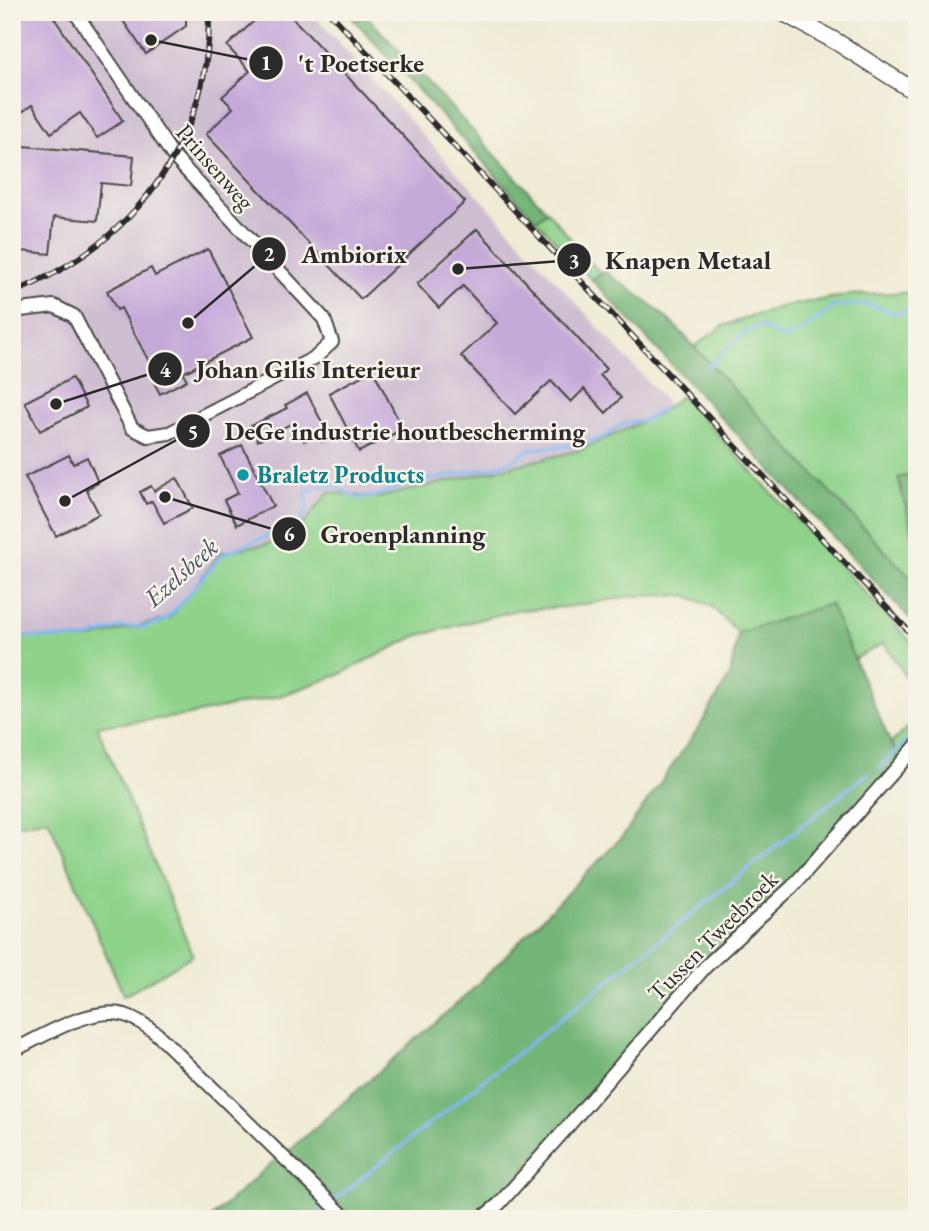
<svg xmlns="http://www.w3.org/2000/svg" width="929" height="1231" font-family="'EB Garamond',serif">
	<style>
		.industrial { fill: #cebed1 }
		.green { fill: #8fd38b; stroke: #5d7f5b; stroke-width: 2 }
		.forest { fill: #73b577; stroke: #4f7051; stroke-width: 2 }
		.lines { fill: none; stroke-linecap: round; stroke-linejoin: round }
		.stream { stroke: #84b7f2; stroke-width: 3.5 }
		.building { fill: #c5a9d9 }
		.minor-casing { stroke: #494844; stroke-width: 16 }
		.tertiary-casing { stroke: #494844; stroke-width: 19 }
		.minor { stroke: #fff; stroke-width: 12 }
		.tertiary { stroke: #fff; stroke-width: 16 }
		.rail-casing { stroke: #2b2b2b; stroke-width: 6 }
		.rail { stroke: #f7f3e8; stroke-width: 3.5; stroke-dasharray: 10; stroke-linecap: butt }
		.culture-dot { fill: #0f9aa8; stroke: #f7f3e8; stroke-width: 2.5 }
		.labels { text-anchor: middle; stroke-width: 5; stroke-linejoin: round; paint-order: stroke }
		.street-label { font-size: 24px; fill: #2b2b2b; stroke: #f7f3e8 }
		.culture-label { font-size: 24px; font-weight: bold; fill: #0d838f; stroke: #f7f3e8; text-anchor: start }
		.water-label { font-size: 26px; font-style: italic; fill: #465567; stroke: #f7f3e8 }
		.leader { fill: none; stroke: #2b2b2b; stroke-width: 2.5 }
		.callout-dot { fill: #2b2b2b; stroke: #f7f3e8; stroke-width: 2.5 }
		.mark-label { font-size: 21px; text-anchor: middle; font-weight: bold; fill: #fff }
		.callout-label { font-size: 26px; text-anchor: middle; font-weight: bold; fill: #2b2b2b; stroke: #f7f3e8; stroke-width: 5; stroke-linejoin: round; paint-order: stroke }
	</style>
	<rect width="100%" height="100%" fill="#f7f3e8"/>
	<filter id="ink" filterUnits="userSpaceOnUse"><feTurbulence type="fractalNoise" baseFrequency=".0143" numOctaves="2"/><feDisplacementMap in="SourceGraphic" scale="14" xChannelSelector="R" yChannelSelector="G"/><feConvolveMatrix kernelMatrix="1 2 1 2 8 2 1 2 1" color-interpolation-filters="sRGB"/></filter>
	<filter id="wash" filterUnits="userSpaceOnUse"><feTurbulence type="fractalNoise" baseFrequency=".00686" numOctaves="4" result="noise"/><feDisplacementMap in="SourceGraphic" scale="28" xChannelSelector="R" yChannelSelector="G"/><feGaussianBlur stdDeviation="1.57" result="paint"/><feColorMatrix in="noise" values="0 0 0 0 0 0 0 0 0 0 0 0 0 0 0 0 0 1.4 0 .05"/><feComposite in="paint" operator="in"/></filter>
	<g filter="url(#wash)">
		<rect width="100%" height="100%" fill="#f0ebd4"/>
		<path class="industrial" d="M 12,12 L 311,12 L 669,405 L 657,415 L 581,450 L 377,498 L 329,492 L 301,527 L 267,544 L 221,552 L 170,618 L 84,640 L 12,635 Z"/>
		<path class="green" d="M 547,211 L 600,273 L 592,280 L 536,220 Z
			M 917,292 L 917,473 L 898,478 L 915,538 L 917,537 L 917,585 L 694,347 L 723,326 L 780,307 L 849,295 Z
			M 681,396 L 917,648 L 917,694 L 884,643 L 854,659 L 830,605 L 738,633 L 711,606 L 685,595 L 633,596 L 567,607 L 517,610 L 416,636 L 338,675 L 280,696 L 184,716 L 97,726 L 193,955 L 124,996 L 48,819 L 12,826 L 12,635 L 84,640 L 170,618 L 221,552 L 267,544 L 301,527 L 329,492 L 377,498 L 581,450 L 657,415 Z
			M 917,719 L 917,741 L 899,762 L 892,742 Z"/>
		<path class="forest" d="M 347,12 L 363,12 L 547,211 L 536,220 Z
			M 604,271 C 638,294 668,315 694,347 L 917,585 L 917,626 L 592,280 Z
			M 917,473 L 917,537 L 914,538 L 898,478 Z
			M 830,604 L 899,762 L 788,886 L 699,967 L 498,1200 L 474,1219 L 353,1219 L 287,1152 L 469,993 L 623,836 L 700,726 L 730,675 L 738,633 Z
			M 277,1158 L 340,1219 L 210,1219 Z"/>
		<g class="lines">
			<path class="stream" d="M 708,367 L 744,333 L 760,326 L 785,339 L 803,330 L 834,306 L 868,304 L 893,313 L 917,310
				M 12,636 L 84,639 L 122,627 L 143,627 L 161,622 L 169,617 L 223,554 L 262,538 L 286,531 L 299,523 L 307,509 L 306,493 L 314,488 L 333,485 L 357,498 L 372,497 L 413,483 L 494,467 L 512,461 L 529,449 L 577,445 L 602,438 L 623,424 L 646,420 L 662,409
				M 880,767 L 917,731
				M 333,1201 L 868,773
				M 311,1219 L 327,1206"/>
		</g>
		<g id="blocks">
			<path class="building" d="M 12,12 L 50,12 L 123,121 L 97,138 L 80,113 L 51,133 L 32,105 L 12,119 Z
				M 117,12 L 186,12 L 186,26 L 146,54 Z
				M 246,12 L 287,12 L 465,202 L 361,299 L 206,134 L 233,108 L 222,97 L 250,71 L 227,46 L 254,21 Z
				M 12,145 L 134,156 L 131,186 L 101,183 L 97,221 L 54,217 L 50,254 L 12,250 Z
				M 477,229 L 606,369 L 600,375 L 621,398 L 606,413 L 584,389 L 571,402 L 551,381 L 515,414 L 461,356 L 497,323 L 463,286 L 439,308 L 417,284 Z
				M 208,249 L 253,337 L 183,373 L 187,380 L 160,394 L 150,375 L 155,373 L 121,308 L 117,310 L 107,291 L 151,268 L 155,276 Z
				M 373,370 L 403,429 L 359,452 L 329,393 Z
				M 72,378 L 87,407 L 40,431 L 25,402 Z
				M 307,393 L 330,438 L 322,442 L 318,434 L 304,441 L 294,422 L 258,441 L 251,426 L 287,408 L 285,405 Z
				M 242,445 L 273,506 L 237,525 L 224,500 L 238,493 L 220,456 Z
				M 69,455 L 73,464 L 87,457 L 92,468 L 98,483 L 86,489 L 99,514 L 56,536 L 25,477 Z
				M 177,478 L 193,508 L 164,523 L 152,501 L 146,504 L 140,492 L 151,486 L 154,491 Z"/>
		</g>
	</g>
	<g filter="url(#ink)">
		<use href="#blocks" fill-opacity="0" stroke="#494844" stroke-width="2"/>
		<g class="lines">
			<g class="minor-casing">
				<path id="minor" d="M 12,311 L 54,306 L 74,316 L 132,428 L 148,436 L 169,433 L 316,357 L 332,342 L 324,319 L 174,157 L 75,12
					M 12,1051 C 42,1037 91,1005 125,1015 C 137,1019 147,1026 157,1034 L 347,1219
					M 481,1219 L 499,1204 L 563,1132 L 705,967 L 792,887 L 917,745"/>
			</g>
			<g class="tertiary-casing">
				<path id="tertiary" d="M 782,12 L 837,42 L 917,93"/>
			</g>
			<use href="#minor" class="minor"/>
			<use href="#tertiary" class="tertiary"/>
			<g class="rail-casing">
				<path id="rail" d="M 329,12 L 917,640
					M 12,293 C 132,245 211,144 209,12"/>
			</g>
			<use href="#rail" class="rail"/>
		</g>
	</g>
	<circle class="culture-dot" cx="243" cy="475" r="7"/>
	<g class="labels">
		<g class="street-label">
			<text transform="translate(215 167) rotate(49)" y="8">Prinsenweg</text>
			<text transform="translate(713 936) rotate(-45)" y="8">Tussen Tweebroek</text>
		</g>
		<g class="culture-label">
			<text x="257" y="483">Braletz Products</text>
		</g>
		<g class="water-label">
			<text transform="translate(181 572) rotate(-42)" y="9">Ezelsbeek</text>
		</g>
	</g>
	<path class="leader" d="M151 40L266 63M188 323L269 254M458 269L574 260M56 404L165 369M65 501L193 431M165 497L289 534"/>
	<g class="callout-dot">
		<circle cx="151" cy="40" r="7"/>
		<circle cx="188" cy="323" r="7"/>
		<circle cx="458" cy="269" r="7"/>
		<circle cx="56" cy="404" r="7"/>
		<circle cx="65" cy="501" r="7"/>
		<circle cx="165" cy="497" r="7"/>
		<circle cx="266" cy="63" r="18"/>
		<circle cx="269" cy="254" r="18"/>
		<circle cx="574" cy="260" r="18"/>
		<circle cx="165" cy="369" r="18"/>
		<circle cx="193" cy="431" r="18"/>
		<circle cx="289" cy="534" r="18"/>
	</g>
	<g class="mark-label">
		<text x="266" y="70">1</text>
		<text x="269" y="261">2</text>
		<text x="574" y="268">3</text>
		<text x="165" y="377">4</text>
		<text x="193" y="439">5</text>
		<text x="289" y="541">6</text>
	</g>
	<g class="callout-label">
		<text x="361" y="72">'t Poetserke</text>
		<text x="354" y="263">Ambiorix</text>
		<text x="688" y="269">Knapen Metaal</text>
		<text x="308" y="378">Johan Gilis Interieur</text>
		<text x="405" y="440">DeGe industrie houtbescherming</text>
		<text x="403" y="543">Groenplanning</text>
	</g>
	<rect width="929" height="1231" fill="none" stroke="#f7f3e8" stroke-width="42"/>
</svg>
